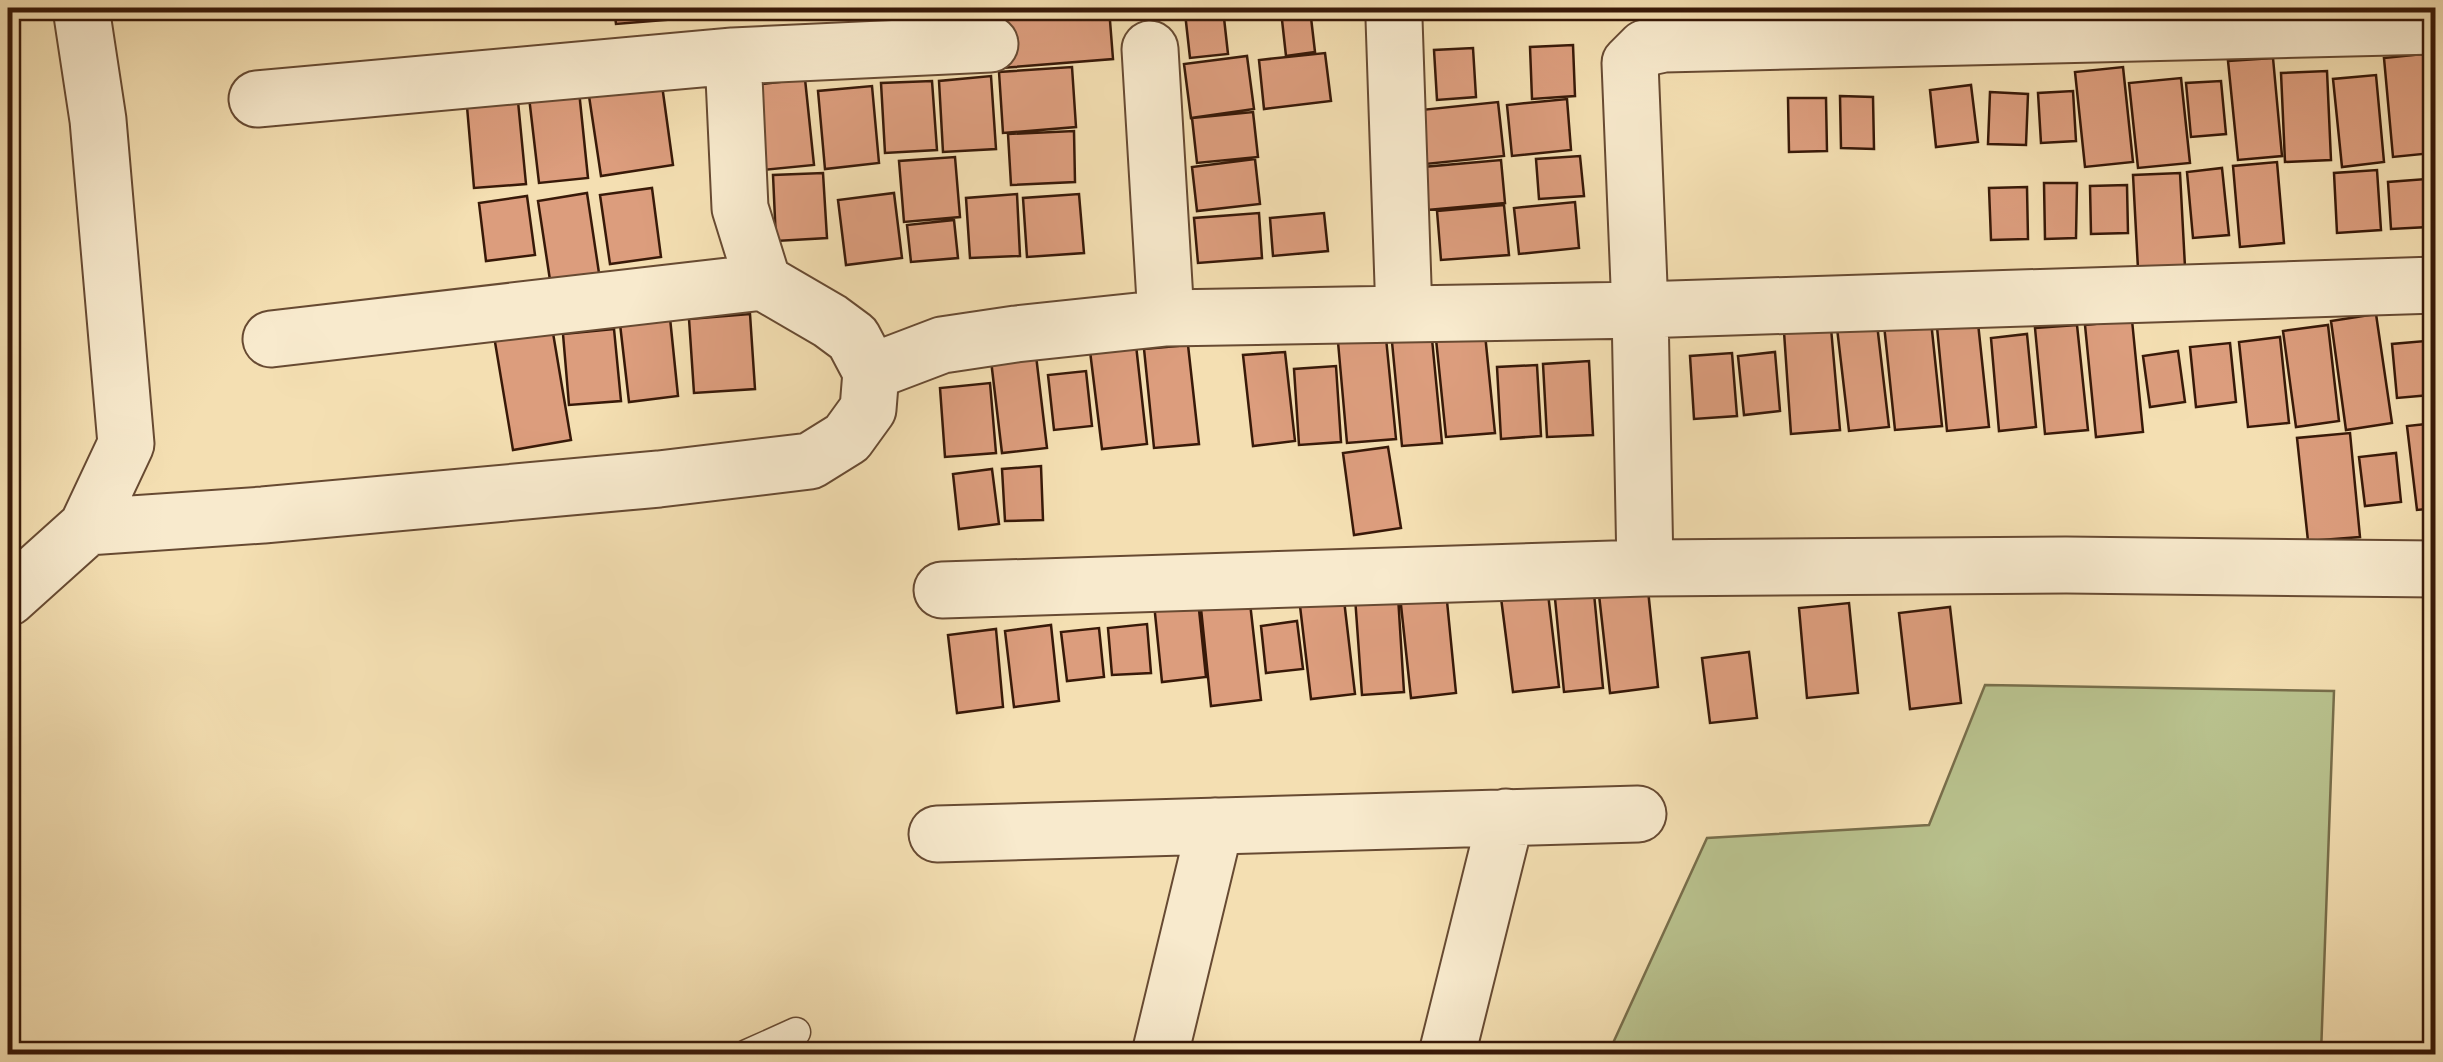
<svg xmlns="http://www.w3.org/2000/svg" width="2443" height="1062" font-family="'IM FELL Double Pica',serif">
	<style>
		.green { fill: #b9c28e; stroke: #786e4b; stroke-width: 2.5 }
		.building { fill: #dc9d7d; stroke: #381908; stroke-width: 2.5 }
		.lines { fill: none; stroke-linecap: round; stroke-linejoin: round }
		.lane-casing { stroke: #674a32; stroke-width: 31 }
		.street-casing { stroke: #674a32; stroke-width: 59 }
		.lane { stroke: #f8eacd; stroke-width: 28 }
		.street { stroke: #f8eacd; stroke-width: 55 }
	</style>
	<rect width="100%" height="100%" fill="#f4dfb2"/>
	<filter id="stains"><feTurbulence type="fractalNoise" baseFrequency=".002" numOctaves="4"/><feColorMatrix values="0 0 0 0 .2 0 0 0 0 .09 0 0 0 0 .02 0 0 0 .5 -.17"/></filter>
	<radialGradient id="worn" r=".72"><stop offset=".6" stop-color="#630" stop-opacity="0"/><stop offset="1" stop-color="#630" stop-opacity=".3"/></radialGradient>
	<path class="green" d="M 1985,685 L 2334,691 L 2321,1054 L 1608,1054 L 1707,838 L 1929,825 Z"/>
	<path class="building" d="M 614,8 L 675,8 L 676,19 L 616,24 Z
		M 997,8 L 1109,8 L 1113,59 L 1002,68 Z
		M 1223,9 L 1228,54 L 1190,58 L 1185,13 Z
		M 1310,9 L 1315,52 L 1286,56 L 1281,11 Z
		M 1573,45 L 1575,96 L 1532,99 L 1530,47 Z
		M 1473,48 L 1476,97 L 1437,100 L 1434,50 Z
		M 1325,53 L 1331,101 L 1264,109 L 1259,60 Z
		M 2423,54 L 2433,153 L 2393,157 L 2384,58 Z
		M 1247,56 L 1254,109 L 1191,118 L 1184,64 Z
		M 2273,58 L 2282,156 L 2238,160 L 2228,61 Z
		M 1072,67 L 1076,127 L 1003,133 L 999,72 Z
		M 2123,67 L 2133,162 L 2085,167 L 2075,72 Z
		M 2327,71 L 2331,160 L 2285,162 L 2281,73 Z
		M 2376,75 L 2384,162 L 2342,167 L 2333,79 Z
		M 991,76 L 996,149 L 943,152 L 939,81 Z
		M 2181,78 L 2190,163 L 2138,168 L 2129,83 Z
		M 805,79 L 814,165 L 763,170 L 754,85 Z
		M 932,81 L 937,150 L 885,153 L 881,83 Z
		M 2221,81 L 2226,134 L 2191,137 L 2186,83 Z
		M 662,85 L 673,165 L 601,176 L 589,96 Z
		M 1971,85 L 1978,142 L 1936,147 L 1930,90 Z
		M 872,86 L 879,163 L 825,169 L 818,91 Z
		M 517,91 L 526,184 L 474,188 L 466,95 Z
		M 579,91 L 588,178 L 539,183 L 529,97 Z
		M 2073,91 L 2076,141 L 2041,143 L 2038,93 Z
		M 1990,92 L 2028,94 L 2026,145 L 1988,144 Z
		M 1840,96 L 1873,97 L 1874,149 L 1841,148 Z
		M 1788,98 L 1826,98 L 1827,151 L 1789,152 Z
		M 1567,99 L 1571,150 L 1512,156 L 1507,105 Z
		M 1498,102 L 1504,156 L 1416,165 L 1411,111 Z
		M 1253,112 L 1258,157 L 1197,163 L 1192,118 Z
		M 1074,131 L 1075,182 L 1011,185 L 1008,134 Z
		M 1580,156 L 1584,196 L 1539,199 L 1536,159 Z
		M 955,157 L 960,217 L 904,222 L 899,161 Z
		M 1255,159 L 1260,204 L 1197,211 L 1192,167 Z
		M 1501,160 L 1505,203 L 1427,210 L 1423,167 Z
		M 2277,162 L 2284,243 L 2240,247 L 2233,166 Z
		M 2222,168 L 2229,235 L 2193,238 L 2187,172 Z
		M 2377,170 L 2381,230 L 2337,233 L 2334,173 Z
		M 823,173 L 827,238 L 776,241 L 773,175 Z
		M 2180,173 L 2185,267 L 2138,269 L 2133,175 Z
		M 2426,179 L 2428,227 L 2391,229 L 2388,182 Z
		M 2044,183 L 2077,183 L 2076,238 L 2045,239 Z
		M 2127,185 L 2128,233 L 2091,234 L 2090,186 Z
		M 2027,187 L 2028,239 L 1991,240 L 1989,188 Z
		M 652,188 L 661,257 L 610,264 L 600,195 Z
		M 587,193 L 599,273 L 550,280 L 538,201 Z
		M 894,193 L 902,258 L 846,265 L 838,200 Z
		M 1017,194 L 1020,256 L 970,258 L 966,198 Z
		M 1079,194 L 1084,253 L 1027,257 L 1023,198 Z
		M 527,196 L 535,255 L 486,261 L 479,203 Z
		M 1575,202 L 1579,248 L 1519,254 L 1514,208 Z
		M 1504,205 L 1509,255 L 1441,260 L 1437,211 Z
		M 1259,213 L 1262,258 L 1198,263 L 1194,218 Z
		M 1324,213 L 1328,251 L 1273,256 L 1270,218 Z
		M 954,220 L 958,258 L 911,262 L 907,225 Z
		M 750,314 L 755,389 L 694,393 L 689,319 Z
		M 2376,314 L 2392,423 L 2346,430 L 2331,321 Z
		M 670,318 L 678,396 L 629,402 L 620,324 Z
		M 2132,320 L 2143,432 L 2096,437 L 2085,325 Z
		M 1931,321 L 1942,426 L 1895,430 L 1884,325 Z
		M 1978,323 L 1989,427 L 1947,431 L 1937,327 Z
		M 1877,324 L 1889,427 L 1849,431 L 1837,328 Z
		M 2077,325 L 2088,430 L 2045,434 L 2035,328 Z
		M 2328,325 L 2339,421 L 2296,427 L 2283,331 Z
		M 552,327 L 571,440 L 513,450 L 494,336 Z
		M 1831,328 L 1840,430 L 1791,434 L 1784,332 Z
		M 614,329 L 621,401 L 569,405 L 563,334 Z
		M 1485,334 L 1495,433 L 1446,437 L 1436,339 Z
		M 2027,334 L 2036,427 L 1999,431 L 1991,338 Z
		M 2280,337 L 2289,423 L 2248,427 L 2239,342 Z
		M 1386,338 L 1396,439 L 1347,443 L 1338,342 Z
		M 1432,339 L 1442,443 L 1402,446 L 1392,342 Z
		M 2425,341 L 2430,395 L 2397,398 L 2392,344 Z
		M 2230,343 L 2236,402 L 2196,407 L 2190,347 Z
		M 1136,345 L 1147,444 L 1102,449 L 1090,351 Z
		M 1188,345 L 1199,444 L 1154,448 L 1144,349 Z
		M 1035,347 L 1047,448 L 1002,453 L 990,352 Z
		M 2178,351 L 2185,402 L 2150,407 L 2143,356 Z
		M 1285,352 L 1295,441 L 1253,446 L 1243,355 Z
		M 1775,352 L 1780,411 L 1744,415 L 1738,356 Z
		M 1732,353 L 1737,416 L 1694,419 L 1690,356 Z
		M 1589,361 L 1593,435 L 1547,437 L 1543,364 Z
		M 1537,365 L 1541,436 L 1501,439 L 1497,367 Z
		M 1336,366 L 1341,442 L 1299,445 L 1294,369 Z
		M 1086,371 L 1092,426 L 1054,430 L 1048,375 Z
		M 990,383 L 996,453 L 945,457 L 940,388 Z
		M 2436,423 L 2436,508 L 2417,510 L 2407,426 Z
		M 2350,433 L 2360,537 L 2308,541 L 2297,438 Z
		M 1388,447 L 1401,528 L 1354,535 L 1343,453 Z
		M 2396,453 L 2401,502 L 2365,506 L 2359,457 Z
		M 1041,466 L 1043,520 L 1005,521 L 1002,469 Z
		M 992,469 L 999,524 L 959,529 L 953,474 Z
		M 1397,580 L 1404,692 L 1362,695 L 1354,583 Z
		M 1647,580 L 1658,687 L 1610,693 L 1598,586 Z
		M 1593,583 L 1603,688 L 1564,692 L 1554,588 Z
		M 1547,585 L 1559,687 L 1513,692 L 1500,590 Z
		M 1197,590 L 1206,677 L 1162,682 L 1153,594 Z
		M 1446,591 L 1456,693 L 1411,698 L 1400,596 Z
		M 1249,594 L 1261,700 L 1211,706 L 1200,599 Z
		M 1344,600 L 1355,694 L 1311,699 L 1300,606 Z
		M 1849,603 L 1858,693 L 1807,698 L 1799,608 Z
		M 1950,607 L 1961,703 L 1910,709 L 1899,613 Z
		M 1297,621 L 1303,669 L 1266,673 L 1261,626 Z
		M 1147,624 L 1151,673 L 1112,675 L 1108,628 Z
		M 1051,625 L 1059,701 L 1014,707 L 1005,631 Z
		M 1099,628 L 1104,677 L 1067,681 L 1061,632 Z
		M 996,629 L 1003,707 L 957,713 L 948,635 Z
		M 1749,652 L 1757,718 L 1710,723 L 1702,658 Z"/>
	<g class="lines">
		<g class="lane-casing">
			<path id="lane" d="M 747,1054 L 796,1032"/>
		</g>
		<g class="street-casing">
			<path id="street" d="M 1394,19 L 1404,314
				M 1150,49 L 1166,318
				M 733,56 L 740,208 L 763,282 L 830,321 L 853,338 L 871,372
				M 257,99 L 733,56 L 990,44
				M 271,339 L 763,282
				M 87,527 L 263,515 L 659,479 L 810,461 L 847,438 L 868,409 L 871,372 L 942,345 L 1016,334 L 1166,318 L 1640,310 L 2436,285
				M 1645,568 L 1640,310 L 1630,63 L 1645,48 L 1664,44 L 2436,26
				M 942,590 L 1645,568 L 2066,565 L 2436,569
				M 8,598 L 87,527 L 126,444 L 98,120 L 81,8
				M 937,834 L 1638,814
				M 1160,1054 L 1215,826
				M 1447,1054 L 1506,817"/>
		</g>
		<use href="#lane" class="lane"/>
		<use href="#street" class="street"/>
	</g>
	<rect width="2443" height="1062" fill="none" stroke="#f4dfb2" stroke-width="40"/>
	<rect x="10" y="10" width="2423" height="1042" fill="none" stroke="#381908" stroke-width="5"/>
	<rect x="20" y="20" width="2403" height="1022" fill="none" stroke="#381908" stroke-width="2.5"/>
	<rect width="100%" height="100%" filter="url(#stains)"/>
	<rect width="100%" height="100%" fill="url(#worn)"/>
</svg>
